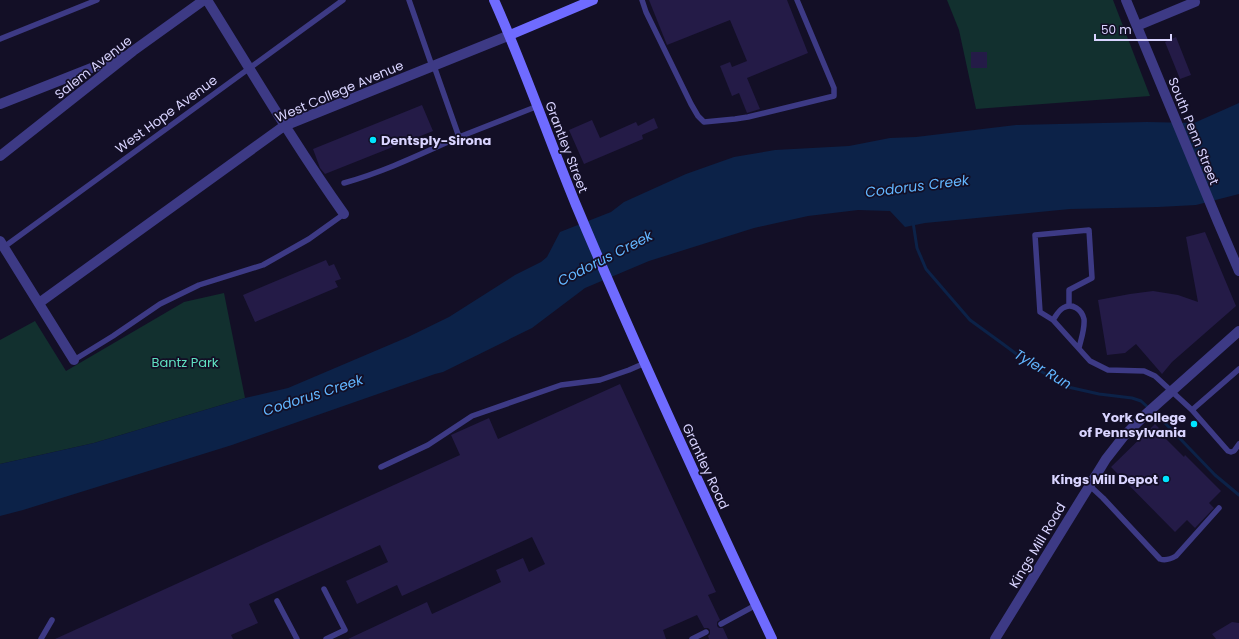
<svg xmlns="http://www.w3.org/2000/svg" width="1239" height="639" font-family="Poppins,sans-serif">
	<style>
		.green { fill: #12302f }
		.water { fill: #0c2248 }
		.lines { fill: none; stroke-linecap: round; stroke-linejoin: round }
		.stream { stroke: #0c2248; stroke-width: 3 }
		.building { fill: #241b47 }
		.lane { stroke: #3d3a85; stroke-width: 5.5 }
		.street { stroke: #3d3a85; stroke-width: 10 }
		.secondary { stroke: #6f6bff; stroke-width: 10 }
		.poi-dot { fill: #00e5ff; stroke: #130f26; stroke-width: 1.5 }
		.labels { text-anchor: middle; stroke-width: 3.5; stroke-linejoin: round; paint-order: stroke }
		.street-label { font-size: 13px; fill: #d9d4ff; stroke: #130f26 }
		.poi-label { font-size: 13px; font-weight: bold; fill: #d9d4ff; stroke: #130f26; text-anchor: end }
		.park-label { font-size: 13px; fill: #5fe0c0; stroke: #130f26 }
		.water-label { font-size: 14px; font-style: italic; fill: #62b6ff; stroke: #130f26 }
	</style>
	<rect width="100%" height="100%" fill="#130f26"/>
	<path class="green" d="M 947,0 L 1113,0 L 1150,96 L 976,109 L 959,30 Z
		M 224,293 L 245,398 L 94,443 L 0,464 L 0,340 L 35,321 L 66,371 L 184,302 Z"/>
	<path class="water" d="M 1239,103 L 1239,194 L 1196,205 L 1158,207 L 1070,209 L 925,223 L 905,227 L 890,211 L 858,210 L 808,216 L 754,228 L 649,261 L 585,288 L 532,328 L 443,372 L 435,374 L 232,445 L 23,510 L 0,516 L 0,464 L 94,443 L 245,398 L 288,388 L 408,337 L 449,317 L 515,275 L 541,262 L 547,257 L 560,232 L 611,212 L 624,202 L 686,174 L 734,157 L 775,150 L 849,146 L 890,138 L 916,137 L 1016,125 L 1147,122 L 1194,123 Z"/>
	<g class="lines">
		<path class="stream" d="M 913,222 L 917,248 L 926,269 L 970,320 L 1003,344 L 1037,369 L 1068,387 L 1099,394 L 1132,398 L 1141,401 L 1165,423 L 1215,475 L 1239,495"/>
	</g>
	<path class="building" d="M 649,0 L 787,0 L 808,53 L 747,78 L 760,109 L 747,113 L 739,93 L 732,96 L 720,66 L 730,62 L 732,67 L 747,61 L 730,20 L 667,45 Z
		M 1176,37 L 1191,75 L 1180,79 L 1165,42 Z
		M 971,52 L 987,52 L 987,68 L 971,68 Z
		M 422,105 L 433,131 L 325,174 L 320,168 L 313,149 Z
		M 654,118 L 658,128 L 642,135 L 643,139 L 584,164 L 569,130 L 592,120 L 600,138 L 636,122 L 638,126 Z
		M 1205,232 L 1236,306 L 1172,362 L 1162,374 L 1136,344 L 1125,353 L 1107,355 L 1098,300 L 1130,294 L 1153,291 L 1178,295 L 1198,302 L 1186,237 Z
		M 326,260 L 329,266 L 334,264 L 341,279 L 335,281 L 338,287 L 255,322 L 243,295 Z
		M 620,384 L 716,592 L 708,595 L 720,620 L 717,622 L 717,626 L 719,628 L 723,628 L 728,639 L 709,639 L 708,636 L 710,634 L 710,630 L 708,628 L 704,628 L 697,615 L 663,630 L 666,639 L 348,639 L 427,602 L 432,614 L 501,582 L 496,570 L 523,558 L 529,572 L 545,564 L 532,537 L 402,596 L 397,585 L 357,604 L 346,581 L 388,562 L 380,545 L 249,604 L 258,623 L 231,635 L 233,639 L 55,639 L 460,455 L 451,435 L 489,418 L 498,439 Z
		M 1155,424 L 1165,434 L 1163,436 L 1184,457 L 1185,455 L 1221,491 L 1209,503 L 1214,508 L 1195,528 L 1187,520 L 1175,532 L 1111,467 Z
		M 1232,622 L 1239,623 L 1239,639 L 1216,639 L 1212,634 Z"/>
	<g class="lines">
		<path class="lane" d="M 409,0 L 432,66
			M 642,0 L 646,12 L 691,104 L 698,116 L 704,122 L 735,119 L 748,117 L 834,96 L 834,88 L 797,0
			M 0,39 L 97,0
			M 434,66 L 459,137 L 538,106
			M 344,183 C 384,172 421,154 459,137
			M 4,247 L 343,0
			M 1069,306 L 1069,290 L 1092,278 L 1089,230 L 1035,235 L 1040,312 L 1053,320 L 1090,361 L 1108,370 L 1144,371 L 1155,376 L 1192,410 L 1228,451 L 1231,452 L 1234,451 L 1239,444
			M 1053,320 C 1056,316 1058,311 1063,308 C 1072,302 1082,310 1084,319 C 1085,329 1081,339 1079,348
			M 74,360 L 113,336 L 160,304 L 199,285 L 263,265 L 309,239 L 344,214
			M 1192,410 L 1239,369
			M 381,467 L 428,445 L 472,416 L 561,385 L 600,380 L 629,370 L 645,363
			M 1090,486 L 1103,498 L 1160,559 C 1166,561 1171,559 1176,556 L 1219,508
			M 324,589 L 345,630 L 326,639
			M 277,601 L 297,639
			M 721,624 L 756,605
			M 41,639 L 52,620
			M 692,639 L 706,632"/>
		<path class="street" d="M 207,0 C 252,72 295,145 344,214
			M 1126,0 L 1218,222 L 1239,271
			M 1137,26 L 1195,2 L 1194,0
			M 0,104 L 122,56
			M 0,156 L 133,51 L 204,0
			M 0,241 L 74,360
			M 39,303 L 284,126 L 510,35
			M 995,639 L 1106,459 L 1124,436 L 1146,414 L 1239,331"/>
		<path class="secondary" d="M 494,0 C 524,67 548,137 576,205 C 637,351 704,495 772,639
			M 510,35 L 593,0"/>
	</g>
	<g class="poi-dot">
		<circle cx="373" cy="140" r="4"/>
		<circle cx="1194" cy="424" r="4"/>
		<circle cx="1166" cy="479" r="4"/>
	</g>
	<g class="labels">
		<g class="street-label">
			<text transform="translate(93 67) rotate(-38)" y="5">Salem Avenue</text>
			<text transform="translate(339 91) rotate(-23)" y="5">West College Avenue</text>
			<text transform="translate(166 114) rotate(-36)" y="5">West Hope Avenue</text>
			<text transform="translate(1194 131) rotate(68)" y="5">South Penn Street</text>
			<text transform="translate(567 147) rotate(69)" y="5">Grantley Street</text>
			<text transform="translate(706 466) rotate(65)" y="5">Grantley Road</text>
			<text transform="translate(1037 545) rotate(-59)" y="5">Kings Mill Road</text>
		</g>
		<g class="poi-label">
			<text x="381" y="145" text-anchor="start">Dentsply-Sirona</text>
			<text x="1186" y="422">York College<tspan x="1186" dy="15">of Pennsylvania</tspan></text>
			<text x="1158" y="484">Kings Mill Depot</text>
		</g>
		<g class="park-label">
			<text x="185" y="367">Bantz Park</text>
		</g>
		<g class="water-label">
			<text transform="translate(917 186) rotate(-7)" y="5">Codorus Creek</text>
			<text transform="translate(605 258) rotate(-27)" y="5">Codorus Creek</text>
			<text transform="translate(1043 369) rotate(31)" y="5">Tyler Run</text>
			<text transform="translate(313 395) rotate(-18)" y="5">Codorus Creek</text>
		</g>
	</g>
	<path d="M1095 34v6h76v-6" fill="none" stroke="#d9d4ff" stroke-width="2"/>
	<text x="1101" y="34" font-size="12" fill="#d9d4ff" stroke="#130f26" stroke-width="3" paint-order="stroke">50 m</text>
</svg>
